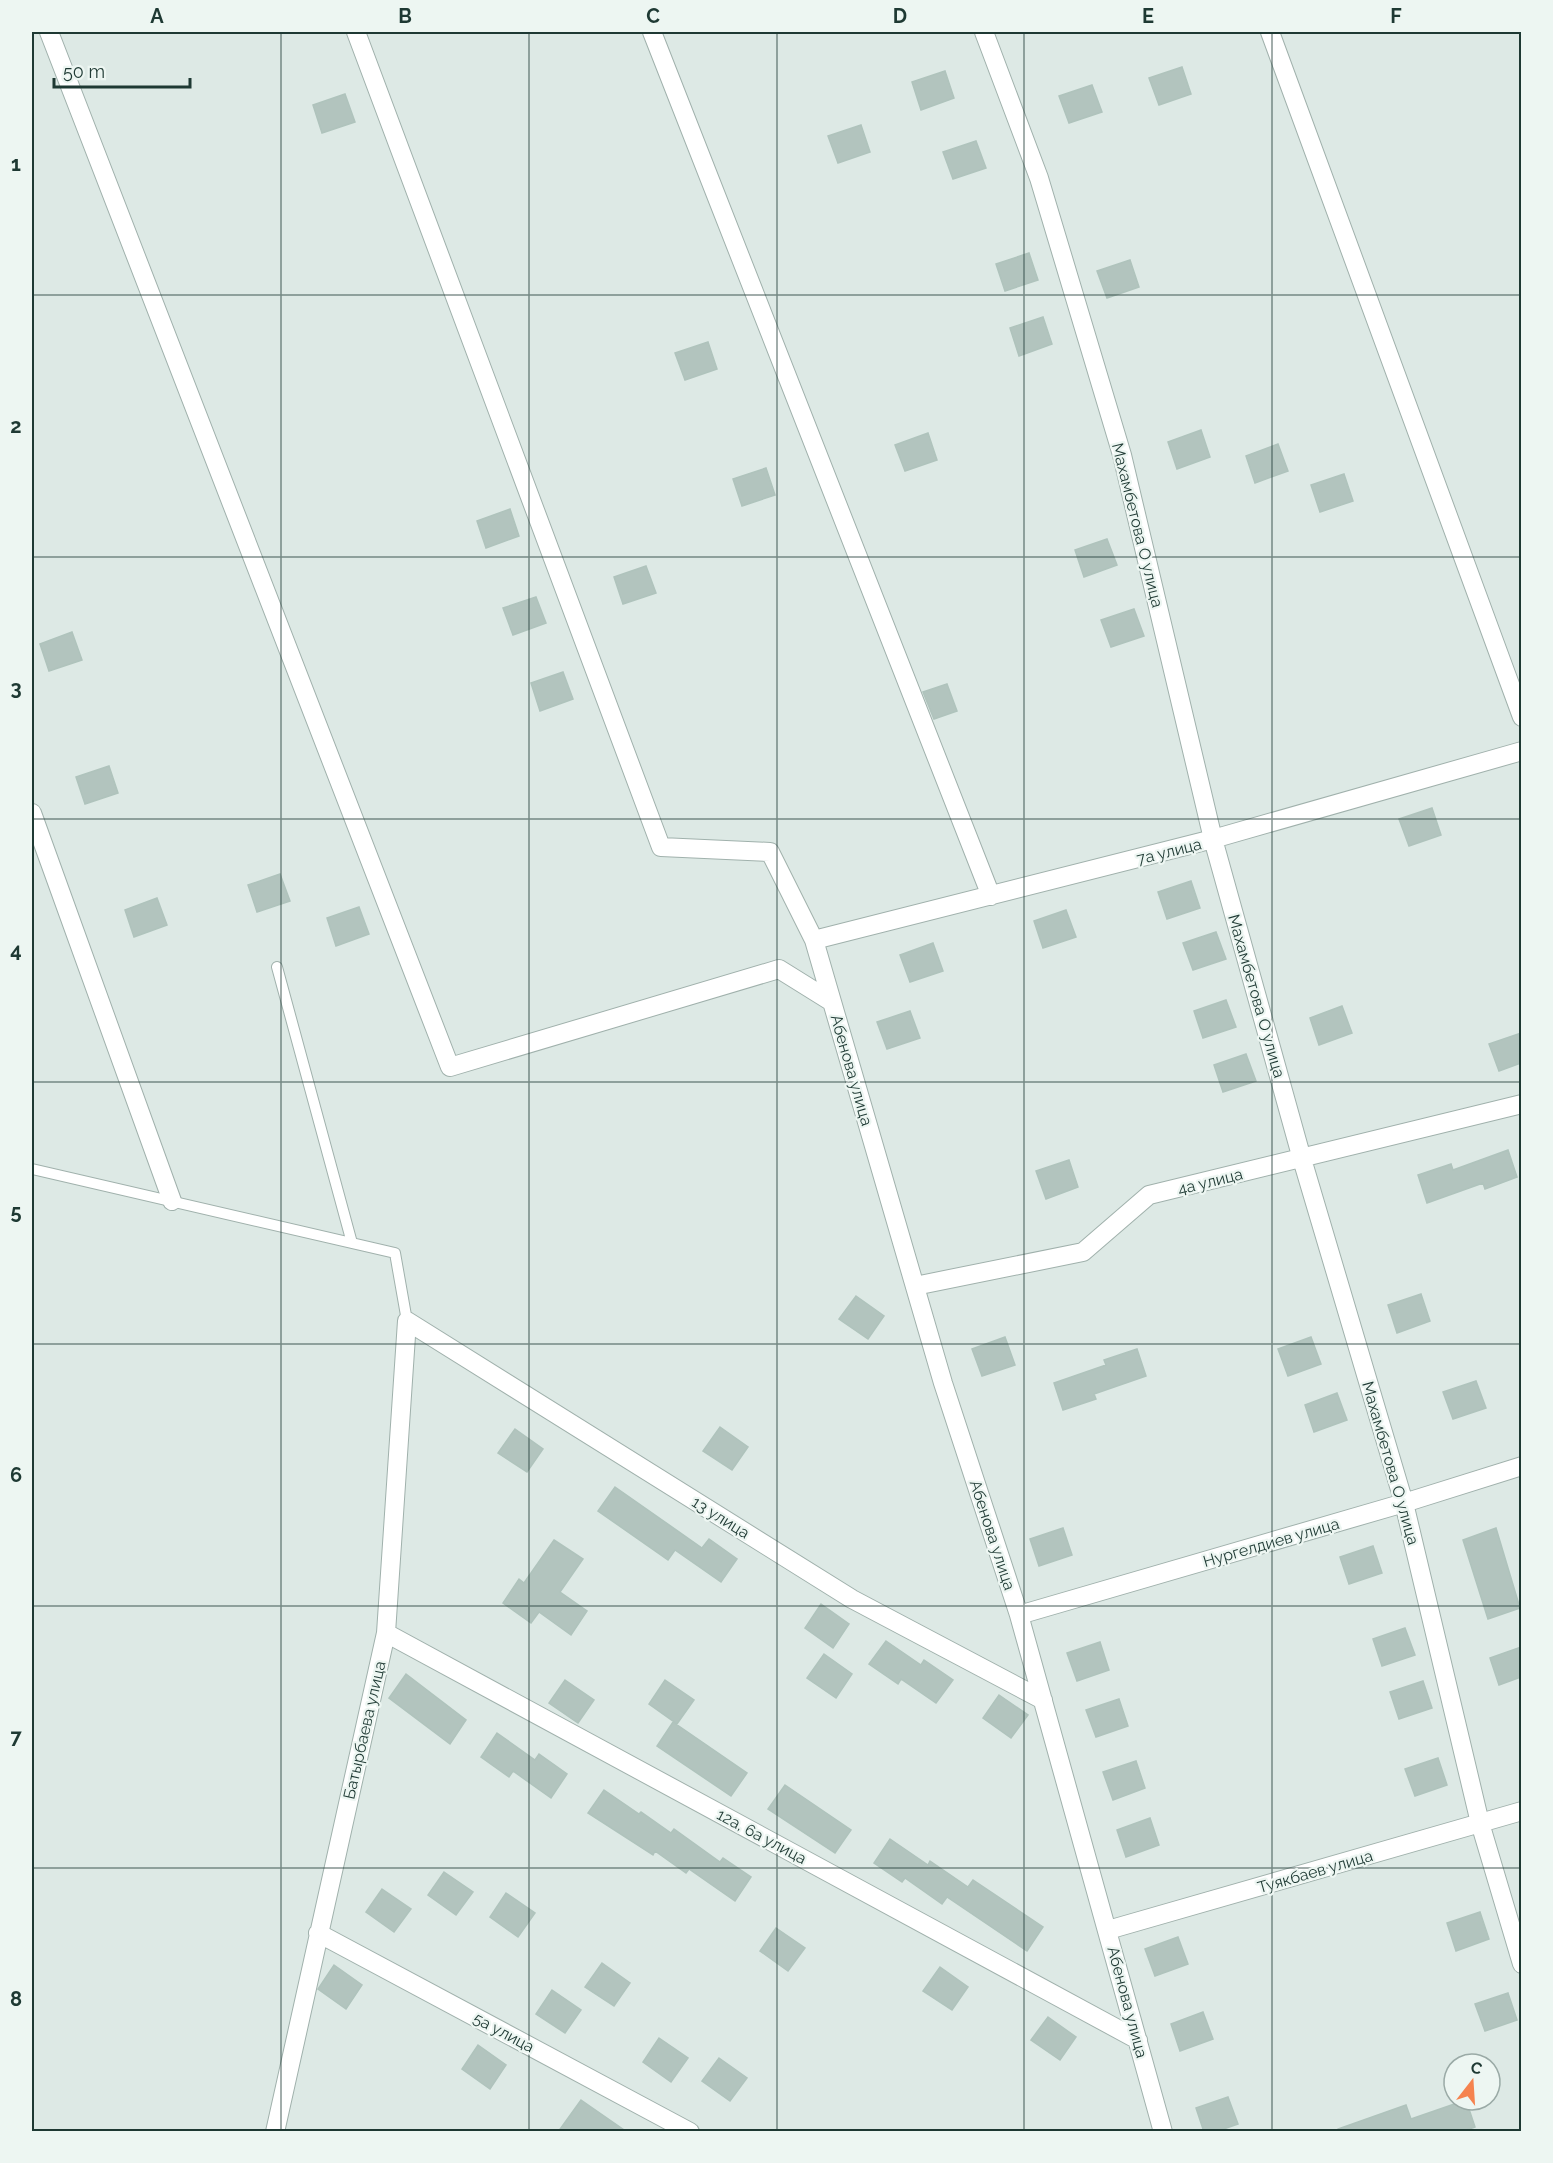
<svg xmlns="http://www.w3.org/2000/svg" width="1553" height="2163" font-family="Raleway,sans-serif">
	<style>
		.building { fill: #b2c4be; stroke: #afc3bc; stroke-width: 1.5 }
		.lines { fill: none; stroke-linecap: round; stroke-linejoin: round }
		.service-casing { stroke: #a0b1ac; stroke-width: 12 }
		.minor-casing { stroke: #a0b1ac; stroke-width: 20 }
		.service { stroke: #fff; stroke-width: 10 }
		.minor { stroke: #fff; stroke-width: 18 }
		.grid { fill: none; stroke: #1e3933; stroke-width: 1.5; stroke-opacity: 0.55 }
		.labels { text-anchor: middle; stroke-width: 4.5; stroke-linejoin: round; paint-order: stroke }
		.street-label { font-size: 16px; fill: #1e3933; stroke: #edf6f2 }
		.neatline { fill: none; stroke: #1e3933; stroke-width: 2 }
		.grid-label { font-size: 20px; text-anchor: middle; font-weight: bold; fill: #1e3933 }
	</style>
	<rect width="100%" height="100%" fill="#dde9e5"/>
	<path class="building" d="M 1182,67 L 1191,94 L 1159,105 L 1149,78 Z
		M 945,71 L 954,98 L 921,110 L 912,82 Z
		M 1092,85 L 1102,112 L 1069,123 L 1059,96 Z
		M 345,94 L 355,122 L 322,133 L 313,105 Z
		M 861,125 L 870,152 L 838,163 L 828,136 Z
		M 976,141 L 986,168 L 953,179 L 943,152 Z
		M 1029,253 L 1038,280 L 1005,291 L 996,264 Z
		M 1130,260 L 1139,287 L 1107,298 L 1097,271 Z
		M 1043,317 L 1052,344 L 1019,356 L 1010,328 Z
		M 708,342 L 717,369 L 685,380 L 675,353 Z
		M 1201,430 L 1210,457 L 1177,469 L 1168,442 Z
		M 928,433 L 937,460 L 905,471 L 895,445 Z
		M 1278,444 L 1288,471 L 1255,483 L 1246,456 Z
		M 766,468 L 775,495 L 742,506 L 733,479 Z
		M 1344,474 L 1353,501 L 1320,512 L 1311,485 Z
		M 510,509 L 519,536 L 486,548 L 477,521 Z
		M 1107,539 L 1117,565 L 1084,577 L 1075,550 Z
		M 646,566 L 656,593 L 623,604 L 614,577 Z
		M 536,597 L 546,623 L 513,635 L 503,608 Z
		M 1134,609 L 1144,636 L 1111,647 L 1101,620 Z
		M 72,632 L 82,660 L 49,671 L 40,644 Z
		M 563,672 L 573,699 L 540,711 L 531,683 Z
		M 947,684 L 957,711 L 934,719 L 923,692 Z
		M 109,766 L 118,793 L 85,804 L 76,777 Z
		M 1432,808 L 1441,835 L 1409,846 L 1399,819 Z
		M 280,874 L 290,901 L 257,912 L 248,885 Z
		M 1191,881 L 1200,908 L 1167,919 L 1158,892 Z
		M 157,898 L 167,925 L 134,937 L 125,910 Z
		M 359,907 L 369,934 L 336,946 L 327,918 Z
		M 1066,910 L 1076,937 L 1043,948 L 1034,921 Z
		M 1216,932 L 1226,959 L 1193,970 L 1183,943 Z
		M 933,943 L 943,971 L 910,982 L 900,955 Z
		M 1226,1000 L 1236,1027 L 1203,1038 L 1194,1011 Z
		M 1342,1006 L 1352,1033 L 1319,1045 L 1310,1018 Z
		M 910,1011 L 920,1038 L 887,1049 L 877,1022 Z
		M 1521,1033 L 1521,1063 L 1499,1071 L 1489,1044 Z
		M 1246,1054 L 1256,1081 L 1223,1092 L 1214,1065 Z
		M 1508,1150 L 1517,1177 L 1485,1189 L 1483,1183 L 1427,1203 L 1418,1175 L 1451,1164 L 1453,1170 Z
		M 1069,1160 L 1078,1187 L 1046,1199 L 1036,1171 Z
		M 1421,1294 L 1430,1321 L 1397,1333 L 1388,1305 Z
		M 856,1296 L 884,1316 L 868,1339 L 839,1319 Z
		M 1005,1337 L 1015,1365 L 982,1376 L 972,1349 Z
		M 1311,1337 L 1321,1364 L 1288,1376 L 1278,1349 Z
		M 1137,1349 L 1146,1376 L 1094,1394 L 1096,1399 L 1063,1410 L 1054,1383 L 1106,1365 L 1104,1360 Z
		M 1476,1381 L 1486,1408 L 1453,1419 L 1443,1392 Z
		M 1337,1393 L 1347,1420 L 1314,1432 L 1305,1405 Z
		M 720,1427 L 748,1447 L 732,1470 L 703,1451 Z
		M 515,1429 L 543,1449 L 527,1472 L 498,1453 Z
		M 615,1487 L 702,1548 L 709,1539 L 737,1559 L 721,1582 L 675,1550 L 668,1560 L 598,1511 Z
		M 1063,1528 L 1072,1555 L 1039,1566 L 1030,1539 Z
		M 1496,1528 L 1520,1608 L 1488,1619 L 1463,1540 Z
		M 554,1540 L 583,1559 L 560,1592 L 587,1611 L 571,1635 L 539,1612 L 531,1623 L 503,1603 L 519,1579 L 524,1583 Z
		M 1373,1546 L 1382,1573 L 1349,1584 L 1340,1557 Z
		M 821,1604 L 849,1624 L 833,1648 L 805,1628 Z
		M 1405,1628 L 1415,1655 L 1382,1666 L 1373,1639 Z
		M 886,1641 L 921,1665 L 924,1660 L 953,1680 L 936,1703 L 901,1679 L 898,1684 L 869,1664 Z
		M 1100,1642 L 1109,1670 L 1077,1681 L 1067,1653 Z
		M 1521,1647 L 1521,1677 L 1499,1685 L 1490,1658 Z
		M 824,1654 L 852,1674 L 836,1698 L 807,1678 Z
		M 406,1674 L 466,1720 L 450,1744 L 389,1698 Z
		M 565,1680 L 594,1700 L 578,1723 L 549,1703 Z
		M 665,1680 L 694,1700 L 677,1724 L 649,1704 Z
		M 1423,1681 L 1432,1708 L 1399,1719 L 1390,1692 Z
		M 999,1695 L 1028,1715 L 1011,1738 L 983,1718 Z
		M 1119,1699 L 1128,1726 L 1096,1737 L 1086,1710 Z
		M 673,1722 L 747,1773 L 731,1796 L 657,1746 Z
		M 497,1733 L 535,1760 L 539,1754 L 567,1774 L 551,1798 L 513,1771 L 509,1777 L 481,1757 Z
		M 1438,1758 L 1447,1785 L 1415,1796 L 1405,1769 Z
		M 1136,1761 L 1145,1788 L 1113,1800 L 1103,1772 Z
		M 785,1785 L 851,1830 L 835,1853 L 768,1809 Z
		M 604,1790 L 639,1814 L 641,1812 L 671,1833 L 674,1829 L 720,1862 L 723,1858 L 751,1877 L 735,1901 L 689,1869 L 686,1873 L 655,1851 L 653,1855 L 588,1813 Z
		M 1150,1818 L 1159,1845 L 1126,1857 L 1117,1830 Z
		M 890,1839 L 928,1865 L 930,1861 L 968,1887 L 973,1880 L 1043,1927 L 1027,1951 L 947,1897 L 942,1904 L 905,1878 L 902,1882 L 874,1863 Z
		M 444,1872 L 473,1892 L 456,1915 L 428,1895 Z
		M 382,1889 L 411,1909 L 394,1932 L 366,1912 Z
		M 506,1893 L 535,1913 L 518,1937 L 490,1917 Z
		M 1480,1912 L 1489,1939 L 1456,1951 L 1447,1923 Z
		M 776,1928 L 805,1948 L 788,1971 L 760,1951 Z
		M 1178,1937 L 1188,1964 L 1155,1976 L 1145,1949 Z
		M 602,1963 L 630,1983 L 614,2006 L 585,1987 Z
		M 334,1965 L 362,1985 L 346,2009 L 318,1989 Z
		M 940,1967 L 968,1987 L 952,2010 L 923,1991 Z
		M 552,1990 L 581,2010 L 565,2033 L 536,2014 Z
		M 1508,1993 L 1517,2020 L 1485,2031 L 1475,2004 Z
		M 1203,2012 L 1213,2039 L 1180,2051 L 1171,2024 Z
		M 1048,2017 L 1076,2037 L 1060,2060 L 1031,2040 Z
		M 659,2038 L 688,2058 L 671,2082 L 643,2062 Z
		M 478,2045 L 506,2065 L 490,2089 L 462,2069 Z
		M 719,2058 L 747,2078 L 730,2101 L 702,2081 Z
		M 1228,2097 L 1238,2124 L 1215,2132 L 1204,2132 L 1196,2108 Z
		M 581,2100 L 627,2132 L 558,2132 Z
		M 1466,2100 L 1475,2127 L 1461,2132 L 1338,2132 L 1338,2129 L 1406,2105 L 1411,2119 Z"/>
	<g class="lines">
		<g class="service-casing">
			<path id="service" d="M 277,967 L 352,1243
				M 32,1169 L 395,1253 L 407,1321"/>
		</g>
		<g class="minor-casing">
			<path id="minor" d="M 49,32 L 450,1067 L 779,969 L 832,1002
				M 356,32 L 661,847 L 770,852 L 814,940 L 943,1383 L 1019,1615 L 1163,2132
				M 652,32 L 991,896
				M 984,32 L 1039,178 L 1122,455 L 1213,839 L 1302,1159 L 1404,1503 L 1480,1823 L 1522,1964
				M 1270,32 L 1522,717
				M 32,813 L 172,1201
				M 814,940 L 1213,839 L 1522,751
				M 915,1286 L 1083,1252 L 1149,1195 L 1522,1104
				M 1019,1615 L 1404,1503 L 1522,1466
				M 386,1633 L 1138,2040
				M 1108,1930 L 1522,1811
				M 318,1933 L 690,2132
				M 275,2132 L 386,1633 L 407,1321 L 852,1599 L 1043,1700"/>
		</g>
		<use href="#service" class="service"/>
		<use href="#minor" class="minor"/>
	</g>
	<path class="grid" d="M 281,32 L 281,2132M 529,32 L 529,2132M 777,32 L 777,2132M 1024,32 L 1024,2132M 1272,32 L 1272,2132M 32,295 L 1522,295M 32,557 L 1522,557M 32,819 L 1522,819M 32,1082 L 1522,1082M 32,1344 L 1522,1344M 32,1606 L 1522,1606M 32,1868 L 1522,1868"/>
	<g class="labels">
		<g class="street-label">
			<text transform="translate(1138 525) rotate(76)" y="6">Махамбетова О улица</text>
			<text transform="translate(1169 851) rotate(-14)" y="6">7а улица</text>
			<text transform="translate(1257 996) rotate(74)" y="6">Махамбетова О улица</text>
			<text transform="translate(852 1070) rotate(74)" y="6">Абенова улица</text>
			<text transform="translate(1210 1181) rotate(-14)" y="6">4а улица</text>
			<text transform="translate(1391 1463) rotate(74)" y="6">Махамбетова О улица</text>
			<text transform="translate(721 1517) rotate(32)" y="6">13 улица</text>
			<text transform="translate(993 1535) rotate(72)" y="6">Абенова улица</text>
			<text transform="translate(1271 1542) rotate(-16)" y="6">Нургелдиев улица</text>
			<text transform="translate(364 1730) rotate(-77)" y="6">Батырбаева улица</text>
			<text transform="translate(762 1836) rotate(28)" y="6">12а, 6а улица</text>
			<text transform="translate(1315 1871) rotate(-16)" y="6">Туякбаев улица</text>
			<text transform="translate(1128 2002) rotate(75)" y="6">Абенова улица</text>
			<text transform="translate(504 2032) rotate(28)" y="6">5а улица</text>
		</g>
	</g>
	<rect width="1553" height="2163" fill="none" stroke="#edf6f2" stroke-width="66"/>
	<g transform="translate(1472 2082) rotate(17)"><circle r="28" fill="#edf6f2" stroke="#9aaaa6" stroke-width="1.5"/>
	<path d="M0-4.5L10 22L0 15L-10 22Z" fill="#f5834f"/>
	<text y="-9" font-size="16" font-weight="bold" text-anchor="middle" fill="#1e3933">С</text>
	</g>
	<path d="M54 78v9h136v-9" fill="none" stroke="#1e3933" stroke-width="3"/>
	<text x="63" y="78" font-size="18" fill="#1e3933" stroke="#edf6f2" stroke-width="4.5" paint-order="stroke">50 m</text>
	<rect x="33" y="33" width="1487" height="2097" class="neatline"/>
	<g class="grid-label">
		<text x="157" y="23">A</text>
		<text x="405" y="23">B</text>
		<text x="653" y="23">C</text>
		<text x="900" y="23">D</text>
		<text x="1148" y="23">E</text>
		<text x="1396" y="23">F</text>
		<text x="16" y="171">1</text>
		<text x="16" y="433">2</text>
		<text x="16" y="695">3</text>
		<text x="16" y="957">4</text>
		<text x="16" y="1219">5</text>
		<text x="16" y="1482">6</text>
		<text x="16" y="1744">7</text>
		<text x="16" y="2006">8</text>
	</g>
</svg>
